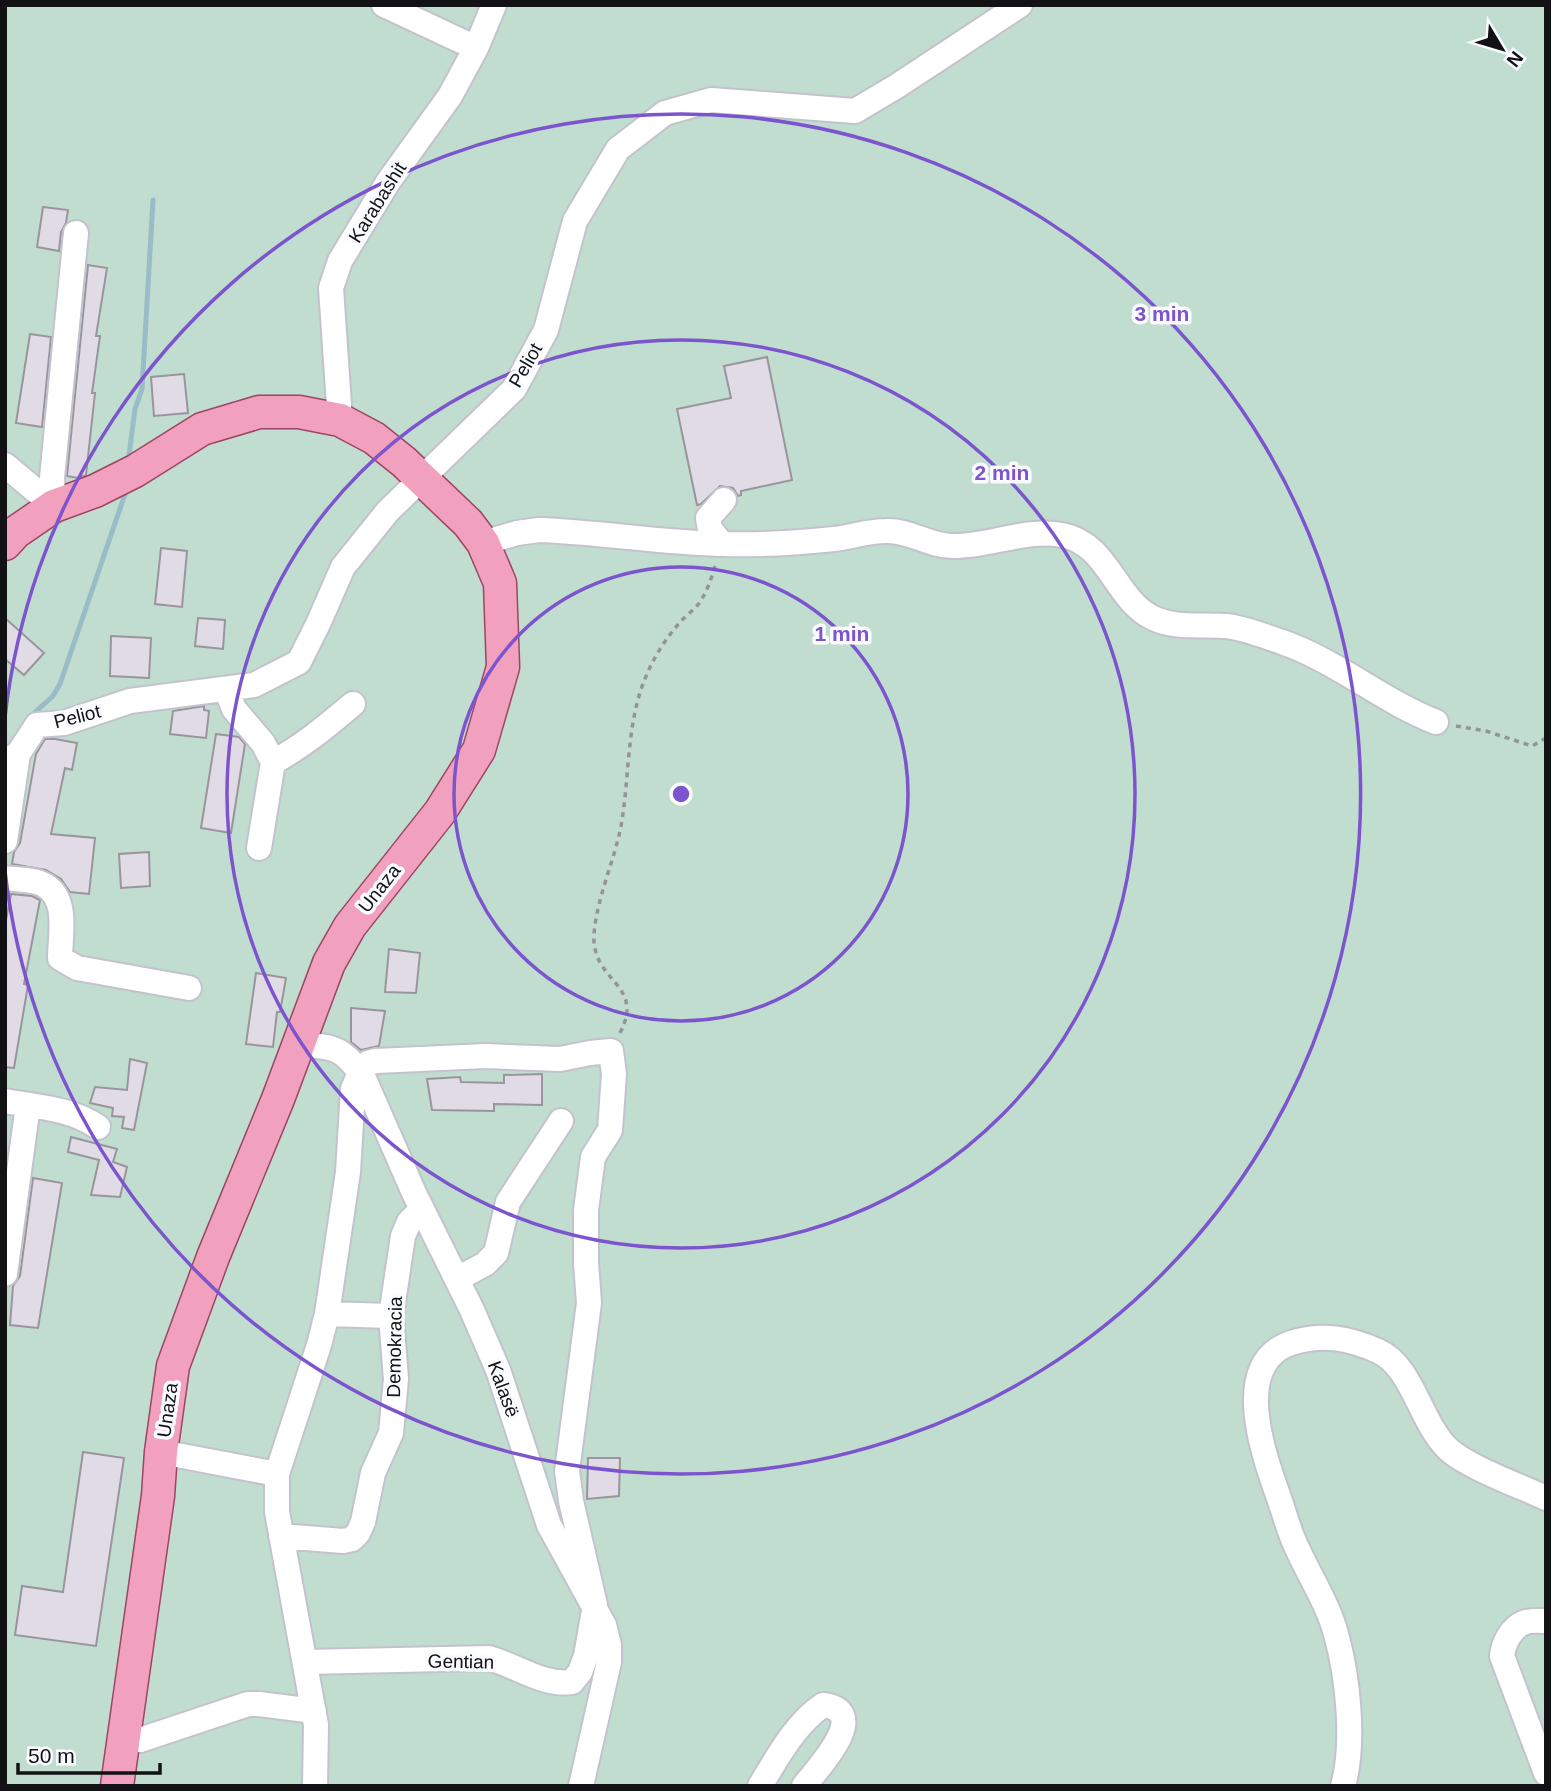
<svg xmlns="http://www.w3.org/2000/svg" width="1551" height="1791" font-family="Helvetica,sans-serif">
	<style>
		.green { fill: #c1ddcf }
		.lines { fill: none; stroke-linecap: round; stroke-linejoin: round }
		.stream { stroke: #9abbc8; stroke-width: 5 }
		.building { fill: #e0dbe4; stroke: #9a959d; stroke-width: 2 }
		.minor-casing { stroke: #c2c3cc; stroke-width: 28 }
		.major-casing { stroke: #9d4566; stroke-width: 35 }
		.path { stroke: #939497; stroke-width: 3.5; stroke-dasharray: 5 5; stroke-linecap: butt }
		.minor { stroke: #fff; stroke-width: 24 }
		.major { stroke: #f1a0bd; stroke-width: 32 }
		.ring { fill: none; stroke: #7c55ce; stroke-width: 3.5 }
		.labels { text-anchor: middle; stroke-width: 7; stroke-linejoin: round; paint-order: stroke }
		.street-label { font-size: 19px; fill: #121215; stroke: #fafbff }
		.centre { fill: #7c55ce; stroke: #fafbff; stroke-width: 3.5 }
		.ring-label { font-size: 21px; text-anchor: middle; font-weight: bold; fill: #7c55ce; stroke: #fafbff; stroke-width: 7; stroke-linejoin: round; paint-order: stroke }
	</style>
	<rect width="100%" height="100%" fill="#fafbff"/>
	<path class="green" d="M 5,5 L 1546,5 L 1546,1786 L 5,1786 Z"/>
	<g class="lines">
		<path class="stream" d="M 129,455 L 135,409 L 142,389 L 153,200
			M 33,714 L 53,696 L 60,684 L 125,494"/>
	</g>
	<path class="building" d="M 43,207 L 68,210 L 66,223 L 61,232 L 59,251 L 37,247 Z
		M 88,265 L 107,268 L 96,336 L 100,336 L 92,393 L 95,393 L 86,475 L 78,478 L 67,476 Z
		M 30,334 L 51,337 L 42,427 L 16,423 Z
		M 767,357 L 792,480 L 741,491 L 741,495 L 738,496 L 733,488 L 720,486 L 701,504 L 697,505 L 677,409 L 731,398 L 724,366 Z
		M 184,374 L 188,413 L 154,416 L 151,377 Z
		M 161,548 L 187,551 L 182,607 L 155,604 Z
		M 5,618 L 44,653 L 24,675 L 5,659 Z
		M 198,618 L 225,620 L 223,649 L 195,646 Z
		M 111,636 L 151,638 L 149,678 L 110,676 Z
		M 204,706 L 204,710 L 209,711 L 206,738 L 170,734 L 173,711 Z
		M 216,734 L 239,737 L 245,744 L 231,833 L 201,828 Z
		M 45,739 L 55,739 L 77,743 L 72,770 L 65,768 L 51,834 L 95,838 L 89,894 L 70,892 L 61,879 L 46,870 L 12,864 L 14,852 L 20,843 L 36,754 Z
		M 149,852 L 150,886 L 121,888 L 119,854 Z
		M 11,894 L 32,896 L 40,900 L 24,984 L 28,985 L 14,1068 L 5,1067 L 5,925 Z
		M 389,949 L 420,953 L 416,993 L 385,992 Z
		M 256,973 L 286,978 L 280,1012 L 277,1012 L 273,1047 L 246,1044 Z
		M 351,1008 L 385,1011 L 379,1046 L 361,1050 L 351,1042 Z
		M 130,1059 L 147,1063 L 134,1130 L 122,1128 L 124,1117 L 112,1116 L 113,1108 L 90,1103 L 95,1087 L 127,1090 Z
		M 542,1074 L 542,1105 L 494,1104 L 494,1111 L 432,1110 L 427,1079 L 460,1077 L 461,1082 L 504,1083 L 504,1075 Z
		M 71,1137 L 117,1149 L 113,1162 L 127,1167 L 120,1197 L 91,1195 L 99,1160 L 68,1152 Z
		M 33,1178 L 62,1183 L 38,1328 L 10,1325 L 13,1286 L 20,1276 Z
		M 83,1452 L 124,1458 L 96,1646 L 15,1635 L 22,1586 L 63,1592 Z
		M 588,1458 L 620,1458 L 619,1496 L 587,1499 Z"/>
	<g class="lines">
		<g class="minor-casing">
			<path id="minor" d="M 384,5 L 476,48
				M 340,420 L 331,288 L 340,261 L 388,182 L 450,96 L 476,48 L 494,5
				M 5,465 L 54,506
				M 54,506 L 52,478 L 76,233
				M 483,543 L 517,533 L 539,530 C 600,532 662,543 723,544 C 760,545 797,543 834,539 C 851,537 868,531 886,531 C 910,530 929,546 952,546 C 988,547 1026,528 1062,535 C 1109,544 1114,599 1153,618 C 1177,629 1201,624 1226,626 C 1245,628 1264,636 1282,642 C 1337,661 1382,701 1436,722
				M 722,544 L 710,529 L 708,518 L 724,500
				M 226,689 L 234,709 L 263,743 L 273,762 L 259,848
				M 5,761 L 18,754 L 37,725 L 64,723 L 130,701 L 254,685 L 299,662 L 318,624 L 343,567 L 388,511 L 514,389 L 546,330 L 575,221 L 618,149 L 665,113 L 711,100 L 855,111 L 897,86 L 1020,5
				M 273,762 C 302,747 328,725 353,704
				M 5,841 L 18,754
				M 5,878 C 17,880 34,879 44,885 C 69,898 60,936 60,958 L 77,968 L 189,988
				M 297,1046 C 333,1044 346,1049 365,1081 L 414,1193 L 472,1310 L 498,1370 L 549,1525 L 604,1625 L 609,1645 L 609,1662 L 581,1786
				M 5,1101 C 38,1107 70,1108 98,1127
				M 5,1274 L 28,1105
				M 457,1279 L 485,1264 L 496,1253 L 508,1202 L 561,1121
				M 327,1314 L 391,1316
				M 161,1452 L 277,1474
				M 281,1536 L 343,1541 L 352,1539 L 358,1533 L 363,1522 L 373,1473 L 391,1433 L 396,1379 L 391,1316 L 403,1236 L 409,1222 L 422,1209
				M 1546,1621 C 1539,1621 1529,1620 1523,1623 C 1511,1628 1503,1644 1502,1656 L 1546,1773
				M 306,1662 L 489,1658 C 517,1666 543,1686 572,1682 L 580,1672 L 586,1656 L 595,1605 L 571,1501 L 567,1471 L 589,1303 L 586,1263 L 586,1210 L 593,1157 L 610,1130 L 614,1074 L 611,1051 L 590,1053 L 560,1059 L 486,1056 L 376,1061 L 368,1063 L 360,1072 L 353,1089 L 348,1172 L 327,1314 L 319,1345 L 277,1474 L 277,1512 L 316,1725 L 315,1786
				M 125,1741 L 140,1740 L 248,1704 L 259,1704 L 314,1711
				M 760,1786 C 777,1758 795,1724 823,1705 C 873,1711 817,1769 804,1786
				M 1343,1786 C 1355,1743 1348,1677 1336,1634 C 1328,1604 1310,1577 1297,1548 C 1289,1532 1285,1515 1279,1498 C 1264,1456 1230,1363 1291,1343 C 1322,1333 1349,1338 1378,1351 C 1412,1366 1420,1421 1447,1448 C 1465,1466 1520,1486 1546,1498"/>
		</g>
		<g class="major-casing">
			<path id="major" d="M 5,544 L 16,532 L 54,506 L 95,491 L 135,471 L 202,429 L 259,412 L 299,412 L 340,420 L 374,438 L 404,462 L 468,523 L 483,543 L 500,583 L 503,667 L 479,750 L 440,812 L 350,926 L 329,963 L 278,1099 L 213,1257 L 173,1366 L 161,1452 L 158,1496 L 117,1786"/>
		</g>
		<path class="path" d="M 1456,726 L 1486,731 L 1532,746 L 1546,738
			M 620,1033 C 646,983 591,983 594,934 C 597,897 614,862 621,826 C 630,776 626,721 647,674 C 655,655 667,637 681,621 C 687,615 695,609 700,602 C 708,590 712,576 716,563
			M 5,1332 L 7,1332"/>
		<use href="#minor" class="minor"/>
		<use href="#major" class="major"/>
	</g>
	<g class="ring">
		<circle cx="681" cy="794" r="227"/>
		<circle cx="681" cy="794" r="454"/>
		<path d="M5 717A680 680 0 1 1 5 871"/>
	</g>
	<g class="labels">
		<g class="street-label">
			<text transform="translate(377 202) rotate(-58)" y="7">Karabashit</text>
			<text transform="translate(525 365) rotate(-60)" y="7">Peliot</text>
			<text transform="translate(77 716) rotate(-14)" y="7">Peliot</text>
			<text transform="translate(379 888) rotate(-52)" y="7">Unaza</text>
			<text transform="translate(394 1347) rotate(-89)" y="7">Demokracia</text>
			<text transform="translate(504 1389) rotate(70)" y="7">Kalasë</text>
			<text transform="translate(167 1410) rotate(-82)" y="7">Unaza</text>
			<text transform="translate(461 1661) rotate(1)" y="7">Gentian</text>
		</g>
	</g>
	<circle cx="681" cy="794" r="10" class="centre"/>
	<g class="ring-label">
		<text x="1162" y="321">3 min</text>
		<text x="1002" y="480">2 min</text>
		<text x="842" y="641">1 min</text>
	</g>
	<rect width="1551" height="1791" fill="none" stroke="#121215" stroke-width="14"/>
	<g transform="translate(1502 49) rotate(128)" stroke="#fafbff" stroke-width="5" paint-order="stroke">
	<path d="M0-5L12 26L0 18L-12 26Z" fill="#121215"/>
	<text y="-10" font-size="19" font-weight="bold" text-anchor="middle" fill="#121215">N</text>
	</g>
	<path d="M18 1763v10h142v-10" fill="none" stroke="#121215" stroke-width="3.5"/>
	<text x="28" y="1763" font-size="21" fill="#121215" stroke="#fafbff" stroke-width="5" paint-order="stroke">50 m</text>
</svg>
